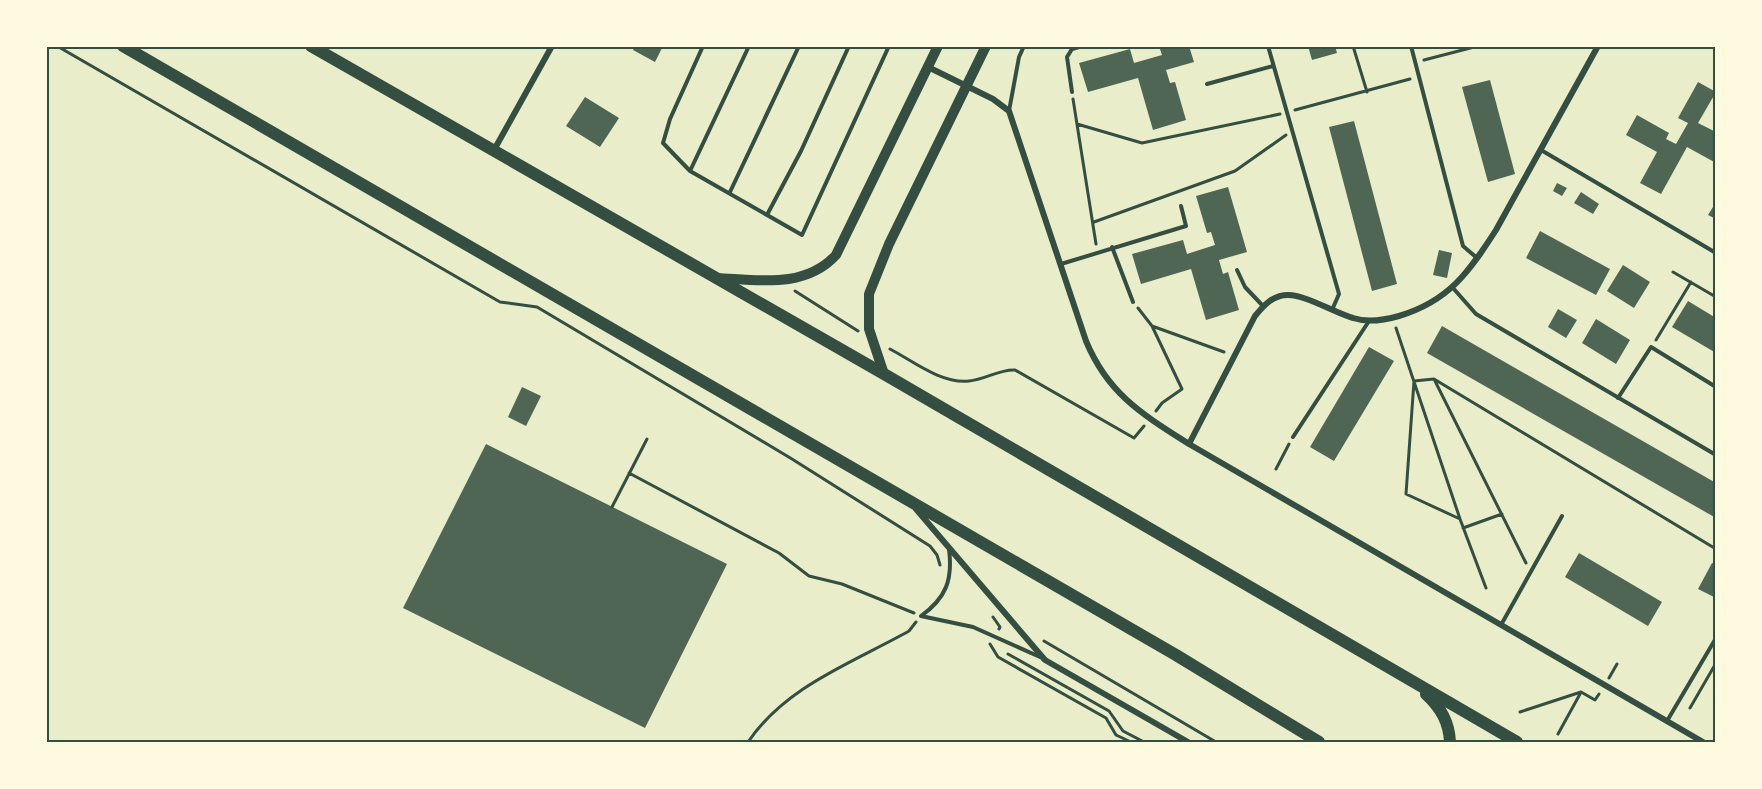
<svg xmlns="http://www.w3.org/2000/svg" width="1762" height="789" font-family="'IBM Plex Sans',sans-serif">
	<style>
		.building { fill: #4f6655 }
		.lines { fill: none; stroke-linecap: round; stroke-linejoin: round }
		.path { stroke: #344e41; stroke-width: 3 }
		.service { stroke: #344e41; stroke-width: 4 }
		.minor { stroke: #344e41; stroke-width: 6 }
		.secondary { stroke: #344e41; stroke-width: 10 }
		.trunk { stroke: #344e41; stroke-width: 12 }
		.neatline { fill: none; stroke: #344e41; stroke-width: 2 }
	</style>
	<rect width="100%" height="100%" fill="#e9edc9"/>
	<path class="building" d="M 635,46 L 663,46 L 655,62 L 633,50 Z
		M 1159,46 L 1189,46 L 1194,62 L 1166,70 L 1170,83 L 1175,82 L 1186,120 L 1153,130 L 1138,78 L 1088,92 L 1079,63 L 1130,49 L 1134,63 L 1162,55 Z
		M 1308,46 L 1335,46 L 1337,53 L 1312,60 Z
		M 1490,80 L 1515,174 L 1488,182 L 1462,87 Z
		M 1698,82 L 1716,92 L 1698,123 L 1716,132 L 1716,163 L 1687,147 L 1661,194 L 1640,183 L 1657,152 L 1626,135 L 1637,115 L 1669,133 L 1666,139 L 1676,144 L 1688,123 L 1678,118 Z
		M 585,97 L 619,118 L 600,147 L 566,126 Z
		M 1354,121 L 1397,284 L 1372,291 L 1329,127 Z
		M 1557,183 L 1567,188 L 1562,196 L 1553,191 Z
		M 1228,187 L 1247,252 L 1219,260 L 1223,274 L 1228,272 L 1239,310 L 1206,320 L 1191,269 L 1141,284 L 1132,254 L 1183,240 L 1187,254 L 1215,245 L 1211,232 L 1207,233 L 1196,196 Z
		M 1581,192 L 1599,204 L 1593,214 L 1574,203 Z
		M 1716,202 L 1716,219 L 1708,215 Z
		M 1540,231 L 1610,269 L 1596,295 L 1526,258 Z
		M 1439,250 L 1452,253 L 1447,278 L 1433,275 Z
		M 1623,265 L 1650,282 L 1634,308 L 1607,291 Z
		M 1688,301 L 1716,318 L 1716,353 L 1672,327 Z
		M 1558,309 L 1577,320 L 1566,338 L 1548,327 Z
		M 1596,319 L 1630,340 L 1616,364 L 1582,343 Z
		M 1442,326 L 1716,483 L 1716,518 L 1427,353 Z
		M 1369,347 L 1394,361 L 1334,461 L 1310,447 Z
		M 522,387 L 541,396 L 526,426 L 508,417 Z
		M 486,444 L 727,564 L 645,728 L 403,608 Z
		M 1579,553 L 1662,602 L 1648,626 L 1565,577 Z
		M 1712,563 L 1716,564 L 1716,598 L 1698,589 Z"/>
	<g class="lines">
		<path class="path" d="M 57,46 L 500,302 L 537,307 L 792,459 L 930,546 L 937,555 L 940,565
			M 1353,46 L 1367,92
			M 1424,60 L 1478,46
			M 1073,99 L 1096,244
			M 1295,110 L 1410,79
			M 1077,124 L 1142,143 L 1280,114
			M 1094,222 L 1235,171 L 1286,135
			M 1673,272 L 1716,297
			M 795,291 L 858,331
			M 1138,308 L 1152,326 L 1182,389 L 1162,403 L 1156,411
			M 1152,326 L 1224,352
			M 1396,328 L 1460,519 L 1486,588
			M 1656,340 L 1691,282
			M 890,349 C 913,361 941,384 969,381 C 985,380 999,369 1015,370 L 1134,438 L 1144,426
			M 1435,381 L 1526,563
			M 1276,469 L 1289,444
			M 629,473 L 779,553 L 809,576 L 842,584 L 914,613
			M 612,507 L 647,439
			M 1460,519 L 1406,494 L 1414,381 L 1434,379 L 1716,549
			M 1463,528 L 1502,514
			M 993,617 L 1000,627 L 999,629
			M 1044,641 L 1216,742
			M 990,644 L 998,657 L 1106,718 L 1116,735 L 1131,742
			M 1008,654 L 1109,711 L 1123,731 L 1144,742
			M 1609,678 L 1617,664
			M 1690,708 L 1716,663
			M 1520,712 L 1581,692 L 1595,700 L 1599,694
			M 1558,734 L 1580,694
			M 748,742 C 786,686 852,663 909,631 L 916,622"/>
		<path class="service" d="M 703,46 L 670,119 L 663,143 L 690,171 L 802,235 L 889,46
			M 1268,46 L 1339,294 L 1332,310
			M 1411,46 L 1463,246 L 1477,258
			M 1207,84 L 1273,66
			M 1072,92 L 1067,57 L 1072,49 L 1083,46
			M 1009,111 L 1019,57 L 1024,46
			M 1541,150 L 1716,253
			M 690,171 L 749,46
			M 730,192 L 799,46
			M 768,213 L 801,151 L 849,46
			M 1112,247 L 1133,302
			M 1061,264 L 1186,226 L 1181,206
			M 1237,270 L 1245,287 L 1263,306
			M 1453,288 L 1476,314 L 1716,455
			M 1618,398 L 1651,347 L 1716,387
			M 1293,437 L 1369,321
			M 949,549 C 953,580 946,598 921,616 L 973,627 L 1040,657
			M 1501,625 L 1562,516
			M 1667,721 L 1716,638"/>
		<path class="minor" d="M 928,67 L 993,99 L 1009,111 L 1086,341 C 1108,394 1142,414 1189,444 L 1703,742
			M 494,150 L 552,46
			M 1189,444 L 1255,316 C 1264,305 1273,295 1288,295 C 1306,295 1335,313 1353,318 C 1368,323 1385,320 1399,316 C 1449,301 1469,272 1496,230 L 1598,46
			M 916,509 L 1045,660 L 1188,742"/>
		<path class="secondary" d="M 717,278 C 758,280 805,289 836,255 L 938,46
			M 884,374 L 869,329 L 869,294 L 889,244 L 986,46"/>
		<path class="trunk" d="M 123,46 L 1176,655 L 1319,742
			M 311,46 L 884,374 L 1517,742
			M 1426,694 C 1441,708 1449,722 1450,742"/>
	</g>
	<rect width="1762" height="789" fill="none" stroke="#fefae0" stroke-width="96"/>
	<rect x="48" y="48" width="1666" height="693" class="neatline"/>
</svg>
